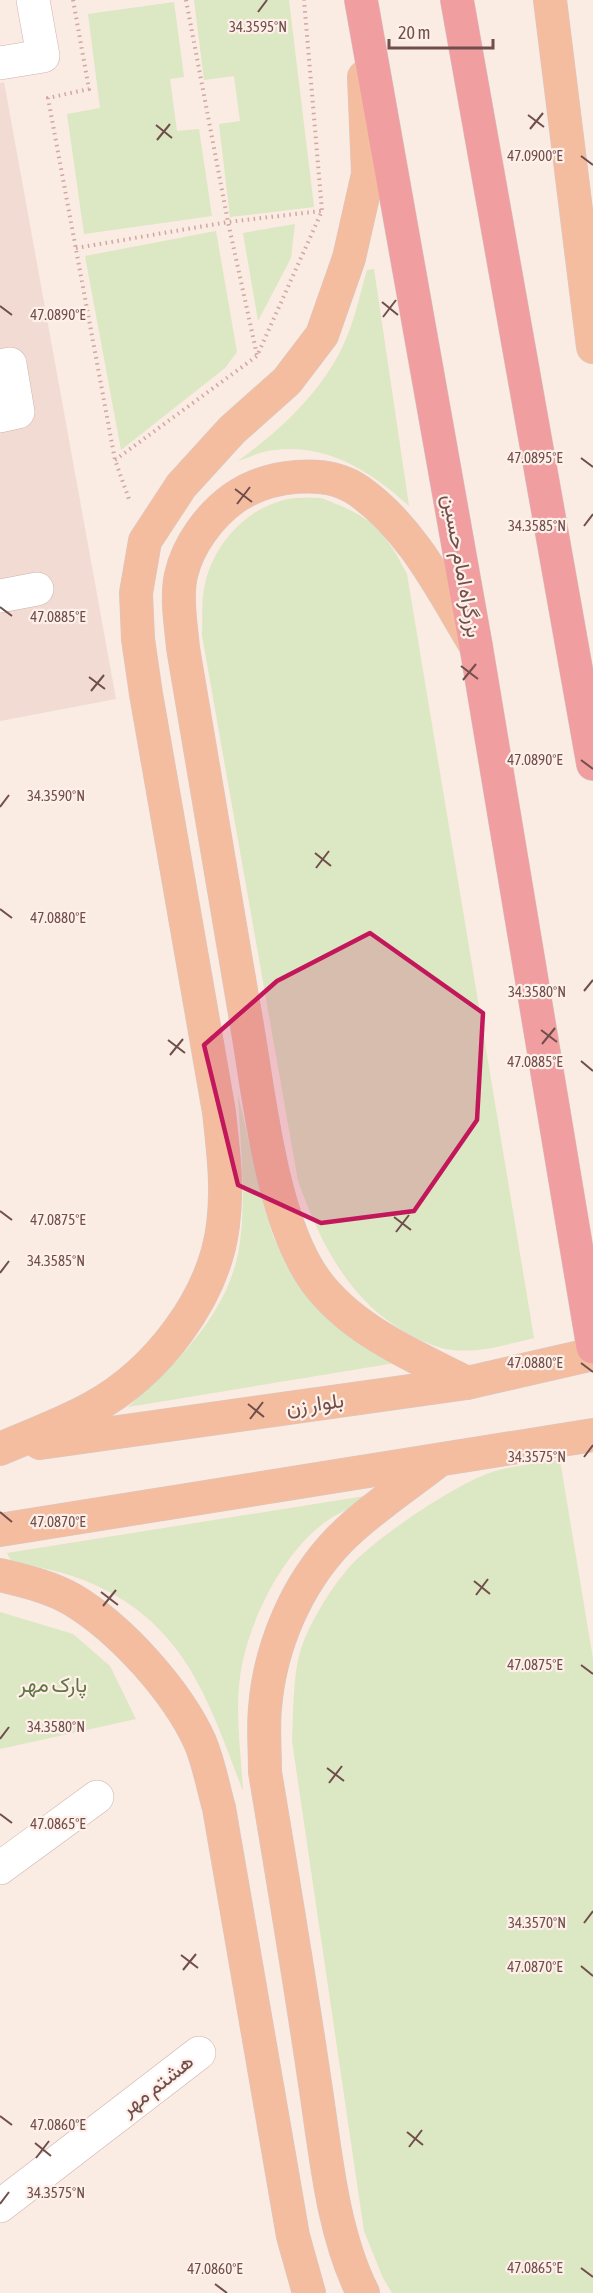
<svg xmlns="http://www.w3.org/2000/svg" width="593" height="2293" font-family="'Asap Condensed',Vazirmatn,sans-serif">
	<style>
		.residential { fill: #f1dbd2 }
		.green { fill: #dce7c3 }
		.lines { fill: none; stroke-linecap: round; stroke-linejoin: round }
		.minor-casing { stroke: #cdb3ae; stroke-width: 34 }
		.major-casing { stroke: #d4cac9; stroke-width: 34 }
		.highway-casing { stroke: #d4cac9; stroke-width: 34 }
		.path { stroke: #d2a6a1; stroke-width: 4; stroke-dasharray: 1.5 4.5; stroke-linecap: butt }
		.minor { stroke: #fff; stroke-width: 33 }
		.major { stroke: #f5bda0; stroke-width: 33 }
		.highway { stroke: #f09ea0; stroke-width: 33 }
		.marked { fill: #c2185b; fill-opacity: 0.2; stroke: #c2185b; stroke-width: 4.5; stroke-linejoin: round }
		.ticks { fill: none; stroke: #704e4b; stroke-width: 2 }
		.labels { text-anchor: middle; stroke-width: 4.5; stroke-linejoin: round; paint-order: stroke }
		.street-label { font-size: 21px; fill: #704e4b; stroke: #fef0e9 }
		.park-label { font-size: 21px; fill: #617644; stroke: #fef0e9 }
		.ticks-label { font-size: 15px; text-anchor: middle; fill: #704e4b; stroke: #fef0e9; stroke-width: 4.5; stroke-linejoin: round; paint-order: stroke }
	</style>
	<rect width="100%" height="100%" fill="#faebe3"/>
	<path class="residential" d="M 4,82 L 116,699 L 0,721 L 0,83 Z"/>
	<path class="green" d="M 194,0 L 289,0 L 314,207 L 230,217 L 219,124 L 240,121 L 234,76 L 204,80 Z
		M 174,2 L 184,77 L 170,79 L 177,131 L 199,129 L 212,216 L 84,234 L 67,114 L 100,108 L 88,14 Z
		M 295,224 L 291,258 L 258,321 L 243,233 Z
		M 216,231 L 237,352 L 225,368 L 121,450 L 85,256 Z
		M 374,269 L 409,506 C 372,472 327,443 274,450 C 262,451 250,457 238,461 C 279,431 315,398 339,354 C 353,328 359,298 367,270 Z
		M 321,498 C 371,517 382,526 407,574 L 534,1338 C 508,1344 481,1353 453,1350 C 438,1349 420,1340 407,1333 C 348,1300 320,1242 298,1181 L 202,635 C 203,619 201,600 205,584 C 214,544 245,510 284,500 C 295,497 309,498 321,498 Z
		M 238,1094 L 262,1199 L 273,1236 L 286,1265 L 300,1285 L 395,1363 L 128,1407 C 175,1364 227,1316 239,1249 C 247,1199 240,1144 238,1094 Z
		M 560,1460 L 593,1659 L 593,2293 L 392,2293 L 383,2278 L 364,2231 L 292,1741 C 294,1708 292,1668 305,1638 C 315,1615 330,1590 346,1571 C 369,1542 449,1489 484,1475 C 506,1466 536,1464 560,1460 Z
		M 371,1495 L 372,1501 C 361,1505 349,1508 338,1514 C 287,1541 247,1622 240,1677 C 235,1715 241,1754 243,1791 C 207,1696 183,1617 78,1578 C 57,1570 33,1566 11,1561 L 7,1553 Z
		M 0,1612 L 73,1634 L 110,1666 L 136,1719 L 0,1749 Z"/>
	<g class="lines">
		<g class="minor-casing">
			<path id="minor" d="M 0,63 L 43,56 L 33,0
				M 0,366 L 10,364 L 18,412 L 0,416
				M 0,596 L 37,589
				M 0,1868 L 97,1797
				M 0,2206 L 199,2053"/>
		</g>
		<g class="major-casing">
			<path id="major" d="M 550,0 L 593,347
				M 467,1383 C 414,1356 351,1330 315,1280 C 270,1217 259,1091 245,1014 C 225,892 204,770 183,648 C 181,625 176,598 181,575 C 188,545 209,516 234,498 C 267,475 326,467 359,491 C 413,529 443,592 476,646
				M 40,1443 L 467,1383 L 593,1354
				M 0,1449 C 30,1436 63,1424 92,1408 C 156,1373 214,1299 223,1225 C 228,1187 223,1150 219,1112 L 146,694 L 138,639 L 136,593 L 145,541 L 181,486 L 232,430 L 287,381 L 322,335 L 349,258 L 368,174 L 364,77
				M 0,1530 L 593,1435
				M 0,1575 C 25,1581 51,1587 73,1600 C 121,1629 177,1691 200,1742 C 209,1763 213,1787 219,1808 L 293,2236 L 309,2293
				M 363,2293 C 331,2230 325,2146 314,2077 C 299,1975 282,1874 265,1772 C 265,1751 263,1729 265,1708 C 270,1646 297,1583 340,1539 C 369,1510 406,1486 438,1461"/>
		</g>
		<g class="highway-casing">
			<path id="highway" d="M 361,0 L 476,646 L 593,1347
				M 457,0 L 593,764"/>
		</g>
		<path class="path" d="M 73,0 L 89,89 L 48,98 L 115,460 L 130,502
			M 186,0 L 228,222 L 257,355
			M 76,248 L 228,222 L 321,211
			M 115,460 L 257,356 L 322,211 L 304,0"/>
		<use href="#minor" class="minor"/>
		<use href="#major" class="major"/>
		<use href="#highway" class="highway"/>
	</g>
	<path class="marked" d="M 370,933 L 483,1013 L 477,1120 L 414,1211 L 321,1223 L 238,1185 L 204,1045 L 277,981 Z"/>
	<path class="ticks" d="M 258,12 L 267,0M 528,115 L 544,127M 156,125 L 172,138M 530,129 L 543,113M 157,140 L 170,124M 581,156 L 593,165M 382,302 L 398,315M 0,306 L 12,315M 383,317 L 396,300M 581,458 L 593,467M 235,489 L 252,502M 237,504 L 250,487M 584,526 L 593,514M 0,607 L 12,616M 461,666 L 478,679M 89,677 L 105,689M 463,680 L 476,664M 91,691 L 104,675M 581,760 L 593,769M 0,807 L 9,795M 315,853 L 331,866M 316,868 L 329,851M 0,909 L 12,918M 584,991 L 593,980M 541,1030 L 557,1042M 168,1040 L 185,1053M 542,1044 L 555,1028M 170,1055 L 183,1039M 581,1061 L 593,1071M 0,1211 L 12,1220M 394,1217 L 411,1230M 396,1232 L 409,1215M 0,1273 L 9,1261M 581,1363 L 593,1372M 248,1404 L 264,1417M 250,1419 L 263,1402M 584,1457 L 593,1445M 0,1512 L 12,1522M 474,1581 L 490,1594M 101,1592 L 118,1605M 476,1595 L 488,1579M 103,1606 L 116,1590M 581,1665 L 593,1674M 0,1739 L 9,1727M 327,1768 L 344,1781M 329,1783 L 342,1766M 0,1814 L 12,1823M 584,1923 L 593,1911M 181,1955 L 198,1968M 581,1966 L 593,1976M 183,1970 L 196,1954M 0,2116 L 12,2125M 407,2132 L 423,2145M 35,2143 L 51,2156M 409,2147 L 422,2130M 36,2158 L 49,2141M 0,2204 L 9,2192M 581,2268 L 593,2277M 215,2284 L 227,2293"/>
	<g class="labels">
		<g class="street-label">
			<text transform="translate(462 566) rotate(80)" y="7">بزرگراه امام حسین</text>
			<text transform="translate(315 1404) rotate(-8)" y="7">بلوار زن</text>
			<text transform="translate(157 2085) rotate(-38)" y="7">هشتم مهر</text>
		</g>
		<g class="park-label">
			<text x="53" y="1692">پارک مهر</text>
		</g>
	</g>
	<g class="ticks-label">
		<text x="258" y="32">34.3595°N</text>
		<text x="535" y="161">47.0900°E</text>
		<text x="58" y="320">47.0890°E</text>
		<text x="535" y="463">47.0895°E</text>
		<text x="537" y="531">34.3585°N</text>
		<text x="58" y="622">47.0885°E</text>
		<text x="535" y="765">47.0890°E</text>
		<text x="56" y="801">34.3590°N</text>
		<text x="58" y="923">47.0880°E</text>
		<text x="537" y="997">34.3580°N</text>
		<text x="535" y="1067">47.0885°E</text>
		<text x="58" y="1225">47.0875°E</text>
		<text x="56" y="1266">34.3585°N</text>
		<text x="535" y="1368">47.0880°E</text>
		<text x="537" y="1462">34.3575°N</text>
		<text x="58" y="1527">47.0870°E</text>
		<text x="535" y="1670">47.0875°E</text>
		<text x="56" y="1732">34.3580°N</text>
		<text x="58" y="1829">47.0865°E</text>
		<text x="537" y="1928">34.3570°N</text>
		<text x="535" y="1972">47.0870°E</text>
		<text x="58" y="2130">47.0860°E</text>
		<text x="56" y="2198">34.3575°N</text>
		<text x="535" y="2273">47.0865°E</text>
		<text x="215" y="2274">47.0860°E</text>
	</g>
	<path d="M389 39v9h104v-9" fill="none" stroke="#704e4b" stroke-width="3"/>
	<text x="398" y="39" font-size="18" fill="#704e4b" stroke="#fef0e9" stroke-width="4.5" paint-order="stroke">20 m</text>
</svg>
